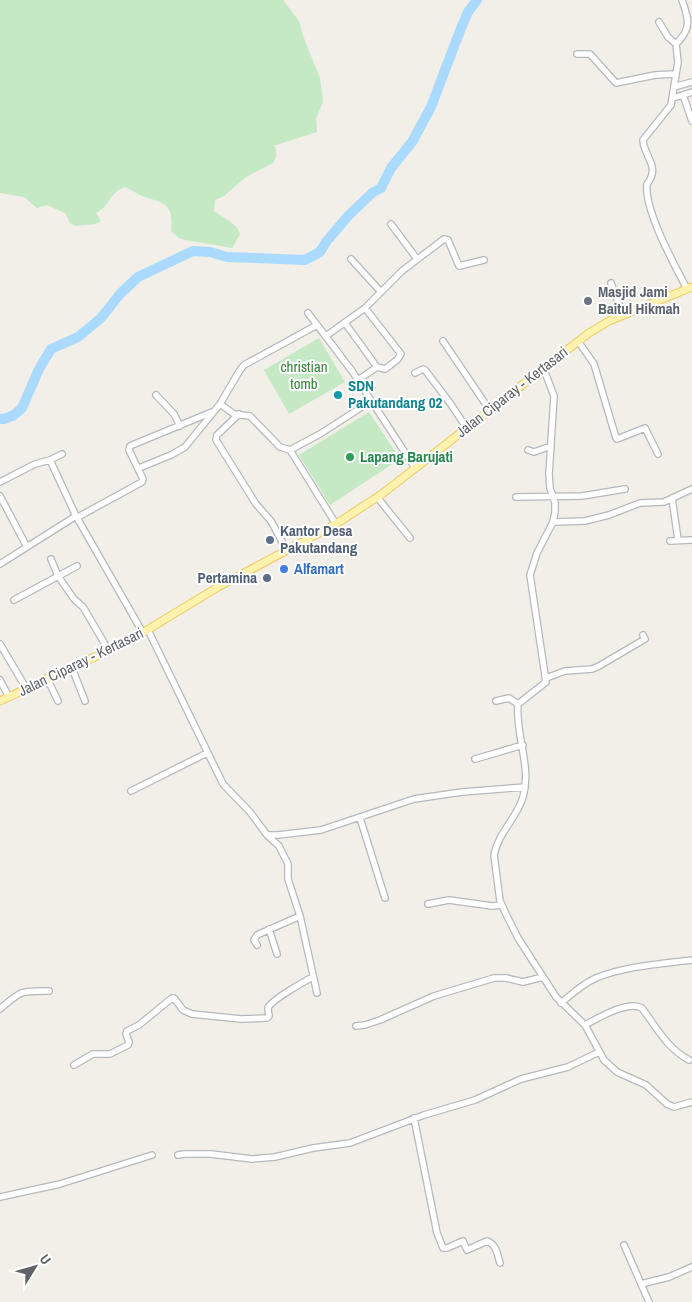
<svg xmlns="http://www.w3.org/2000/svg" width="692" height="1302" font-family="'Archivo Narrow',sans-serif">
	<style>
		.green { fill: #c5e8c5 }
		.lines { fill: none; stroke-linecap: round; stroke-linejoin: round }
		.river { stroke: #aadaff; stroke-width: 10 }
		.minor-casing { stroke: #b5b8bc; stroke-width: 8 }
		.major-casing { stroke: #f2c960; stroke-width: 9 }
		.minor { stroke: #fff; stroke-width: 5.5 }
		.major { stroke: #fff2af; stroke-width: 7 }
		.worship-dot { fill: #6b7280; stroke: #fff; stroke-width: 2 }
		.culture-dot { fill: #0f9aa8; stroke: #fff; stroke-width: 2 }
		.leisure-dot { fill: #2e9e5b; stroke: #fff; stroke-width: 2 }
		.service-dot { fill: #5c6f8a; stroke: #fff; stroke-width: 2 }
		.shop-dot { fill: #3f7fe0; stroke: #fff; stroke-width: 2 }
		.labels { text-anchor: middle; stroke-width: 4; stroke-linejoin: round; paint-order: stroke }
		.worship-label { font-size: 15px; font-weight: bold; fill: #5b616d; stroke: #fff; text-anchor: start }
		.park-label { font-size: 15px; fill: #348238; stroke: #fff }
		.culture-label { font-size: 15px; font-weight: bold; fill: #0d838f; stroke: #fff; text-anchor: start }
		.street-label { font-size: 15px; fill: #5f6368; stroke: #fff }
		.leisure-label { font-size: 15px; font-weight: bold; fill: #27864d; stroke: #fff; text-anchor: start }
		.service-label { font-size: 15px; font-weight: bold; fill: #4e5e75; stroke: #fff; text-anchor: start }
		.shop-label { font-size: 15px; font-weight: bold; fill: #366cbe; stroke: #fff; text-anchor: start }
	</style>
	<rect width="100%" height="100%" fill="#f1efe8"/>
	<path class="green" d="M 0,0 L 283,0 L 299,21 L 305,41 L 320,78 L 323,102 L 316,119 L 317,132 L 273,146 L 275,146 C 277,153 277,157 273,163 L 246,177 L 224,196 L 215,200 L 214,211 C 223,218 237,223 240,234 L 232,248 L 185,240 L 179,238 L 171,231 C 173,211 170,204 151,199 C 142,197 133,191 125,187 C 107,194 112,205 96,213 L 101,221 L 96,224 L 75,226 L 70,223 L 65,213 L 47,205 L 37,208 L 24,197 L 0,193 Z
		M 319,338 L 345,382 L 289,414 L 264,370 Z
		M 369,412 L 400,459 L 330,505 L 299,455 Z"/>
	<g class="lines">
		<path class="river" d="M 0,419 L 4,419 L 14,415 L 22,408 L 39,369 L 51,349 L 78,337 L 101,318 L 120,294 L 138,277 L 193,251 L 210,252 L 227,257 L 305,260 L 320,252 L 326,242 L 348,216 L 372,193 L 381,188 L 391,168 L 412,142 L 431,107 L 461,28 L 468,12 L 477,0"/>
		<g class="minor-casing">
			<path id="minor" d="M 659,22 L 668,37 L 676,44 L 678,62 L 671,105 L 643,140 C 644,157 661,167 647,184 C 644,210 674,264 687,289
				M 676,44 C 692,28 689,20 682,0
				M 577,54 L 590,54 L 616,83 L 655,75 L 675,74
				M 674,87 L 692,82
				M 683,95 L 692,121
				M 673,98 L 692,92
				M 391,224 L 417,259
				M 351,259 L 381,292
				M 611,283 L 623,315
				M 365,308 L 401,354 L 397,360 L 385,369 L 377,367
				M 308,313 L 352,371 L 415,468
				M 345,323 L 377,367 L 358,380
				M 326,336 L 365,308 L 402,271 L 444,239 L 448,240 L 459,266 L 484,260
				M 443,341 L 489,409
				M 578,341 L 594,364 L 616,438 L 617,439 L 645,428 L 658,454
				M 543,367 L 554,396 L 549,474 L 550,488 L 555,503 L 555,512 L 553,522 L 537,553 L 530,575 L 546,682 L 518,704 C 515,735 532,766 523,797 C 517,818 498,833 494,855 L 500,901 L 506,914 L 518,938 L 556,997 L 585,1025 L 604,1060 L 617,1072 L 646,1085 L 667,1104 L 674,1107 L 692,1102
				M 415,373 L 423,369 L 425,370 L 450,403 L 466,427
				M 156,395 L 174,414 L 180,426
				M 220,404 L 234,414 L 250,416 L 280,447 L 290,450 L 320,434 L 371,401
				M 239,414 L 217,435 L 216,440 L 256,504 L 271,521 L 287,551
				M 290,450 L 336,524
				M 528,450 L 534,452 L 551,446
				M 50,460 L 76,516 L 143,633
				M 139,468 L 171,455 L 185,447 L 220,404 L 240,370 L 244,365 L 317,325
				M 0,482 L 35,464 L 50,460 L 62,454
				M 0,496 L 27,547
				M 377,497 L 410,538
				M 516,497 L 582,496 L 625,489
				M 672,498 L 678,540
				M 78,517 L 142,482 L 143,479 L 129,450 L 130,446 L 212,412
				M 553,522 L 585,521 L 609,515 L 640,503 L 664,502 L 692,489
				M 670,541 L 692,540
				M 51,559 L 58,576 L 74,599 L 83,607 L 109,651
				M 0,564 L 76,516
				M 14,600 L 77,566
				M 148,630 L 223,784 L 250,812 L 267,835 L 278,835 L 321,830 L 414,799 L 462,792 L 525,787
				M 0,644 L 26,688
				M 72,668 L 85,701
				M 47,678 L 58,701
				M 546,678 L 565,671 L 592,669 L 599,666 L 645,639 L 643,635
				M 0,680 L 9,697
				M 496,701 L 509,698 L 518,704
				M 475,759 L 523,745
				M 131,791 L 207,753
				M 360,818 L 385,898
				M 267,835 L 279,846 L 288,864 L 288,879 L 300,916 L 317,993
				M 428,904 L 449,900 L 492,906 L 502,905
				M 269,929 L 277,954
				M 257,945 L 254,940 L 257,935 L 300,916
				M 561,1003 C 572,994 582,984 596,978 C 626,966 660,964 692,960
				M 0,1009 C 22,990 20,991 49,991
				M 585,1025 C 598,1018 628,1000 642,1008 C 656,1027 667,1048 689,1060
				M 356,1026 L 365,1025 L 380,1020 L 434,996 L 494,978 L 506,978 L 523,982 L 543,977
				M 74,1065 L 93,1054 L 110,1054 L 128,1045 L 129,1042 L 126,1034 L 127,1031 L 139,1025 L 172,998 L 174,998 L 183,1010 L 192,1014 L 241,1019 L 267,1018 L 269,1016 C 269,1016 268,1009 268,1008 C 271,1000 305,981 313,977
				M 414,1118 L 437,1233 L 443,1248 L 447,1248 L 463,1241 L 467,1250 L 487,1241 C 497,1245 497,1254 500,1263
				M 178,1155 L 184,1154 L 211,1154 L 252,1159 L 275,1157 L 313,1148 L 350,1143 L 424,1115 L 475,1100 L 521,1079 L 568,1067 L 599,1052
				M 0,1197 L 60,1184 L 152,1155
				M 624,1245 L 649,1302
				M 641,1284 L 669,1277 L 692,1267"/>
		</g>
		<g class="major-casing">
			<path id="major" d="M 0,701 L 129,641 L 218,587 L 336,524 L 382,494 L 589,333 L 609,321 L 692,287"/>
		</g>
		<use href="#minor" class="minor"/>
		<use href="#major" class="major"/>
	</g>
	<circle class="worship-dot" cx="588" cy="301" r="5"/>
	<circle class="culture-dot" cx="338" cy="395" r="5"/>
	<circle class="leisure-dot" cx="350" cy="457" r="5"/>
	<g class="service-dot">
		<circle cx="270" cy="540" r="5"/>
		<circle cx="267" cy="578" r="5"/>
	</g>
	<circle class="shop-dot" cx="284" cy="569" r="5"/>
	<g class="labels">
		<g class="worship-label">
			<text x="598" y="297">Masjid Jami<tspan x="598" dy="17">Baitul Hikmah</tspan></text>
		</g>
		<g class="park-label">
			<text x="304" y="372">christian<tspan x="304" dy="17">tomb</tspan></text>
		</g>
		<g class="culture-label">
			<text x="348" y="391">SDN<tspan x="348" dy="17">Pakutandang 02</tspan></text>
		</g>
		<g class="street-label">
			<text transform="translate(512 392) rotate(-38)" y="5">Jalan Ciparay - Kertasari</text>
			<text transform="translate(81 662) rotate(-26)" y="5">Jalan Ciparay - Kertasari</text>
		</g>
		<g class="leisure-label">
			<text x="360" y="462">Lapang Barujati</text>
		</g>
		<g class="service-label">
			<text x="280" y="536">Kantor Desa<tspan x="280" dy="17">Pakutandang</tspan></text>
			<text x="257" y="583" text-anchor="end">Pertamina</text>
		</g>
		<g class="shop-label">
			<text x="294" y="574">Alfamart</text>
		</g>
	</g>
	<g transform="translate(35 1267) rotate(53)" stroke="#ffffff" stroke-width="4" paint-order="stroke">
	<path d="M0-4L9 19L0 12L-9 19Z" fill="#5f6368"/>
	<text y="-8" font-size="14" font-weight="bold" text-anchor="middle" fill="#5f6368">U</text>
	</g>
</svg>
